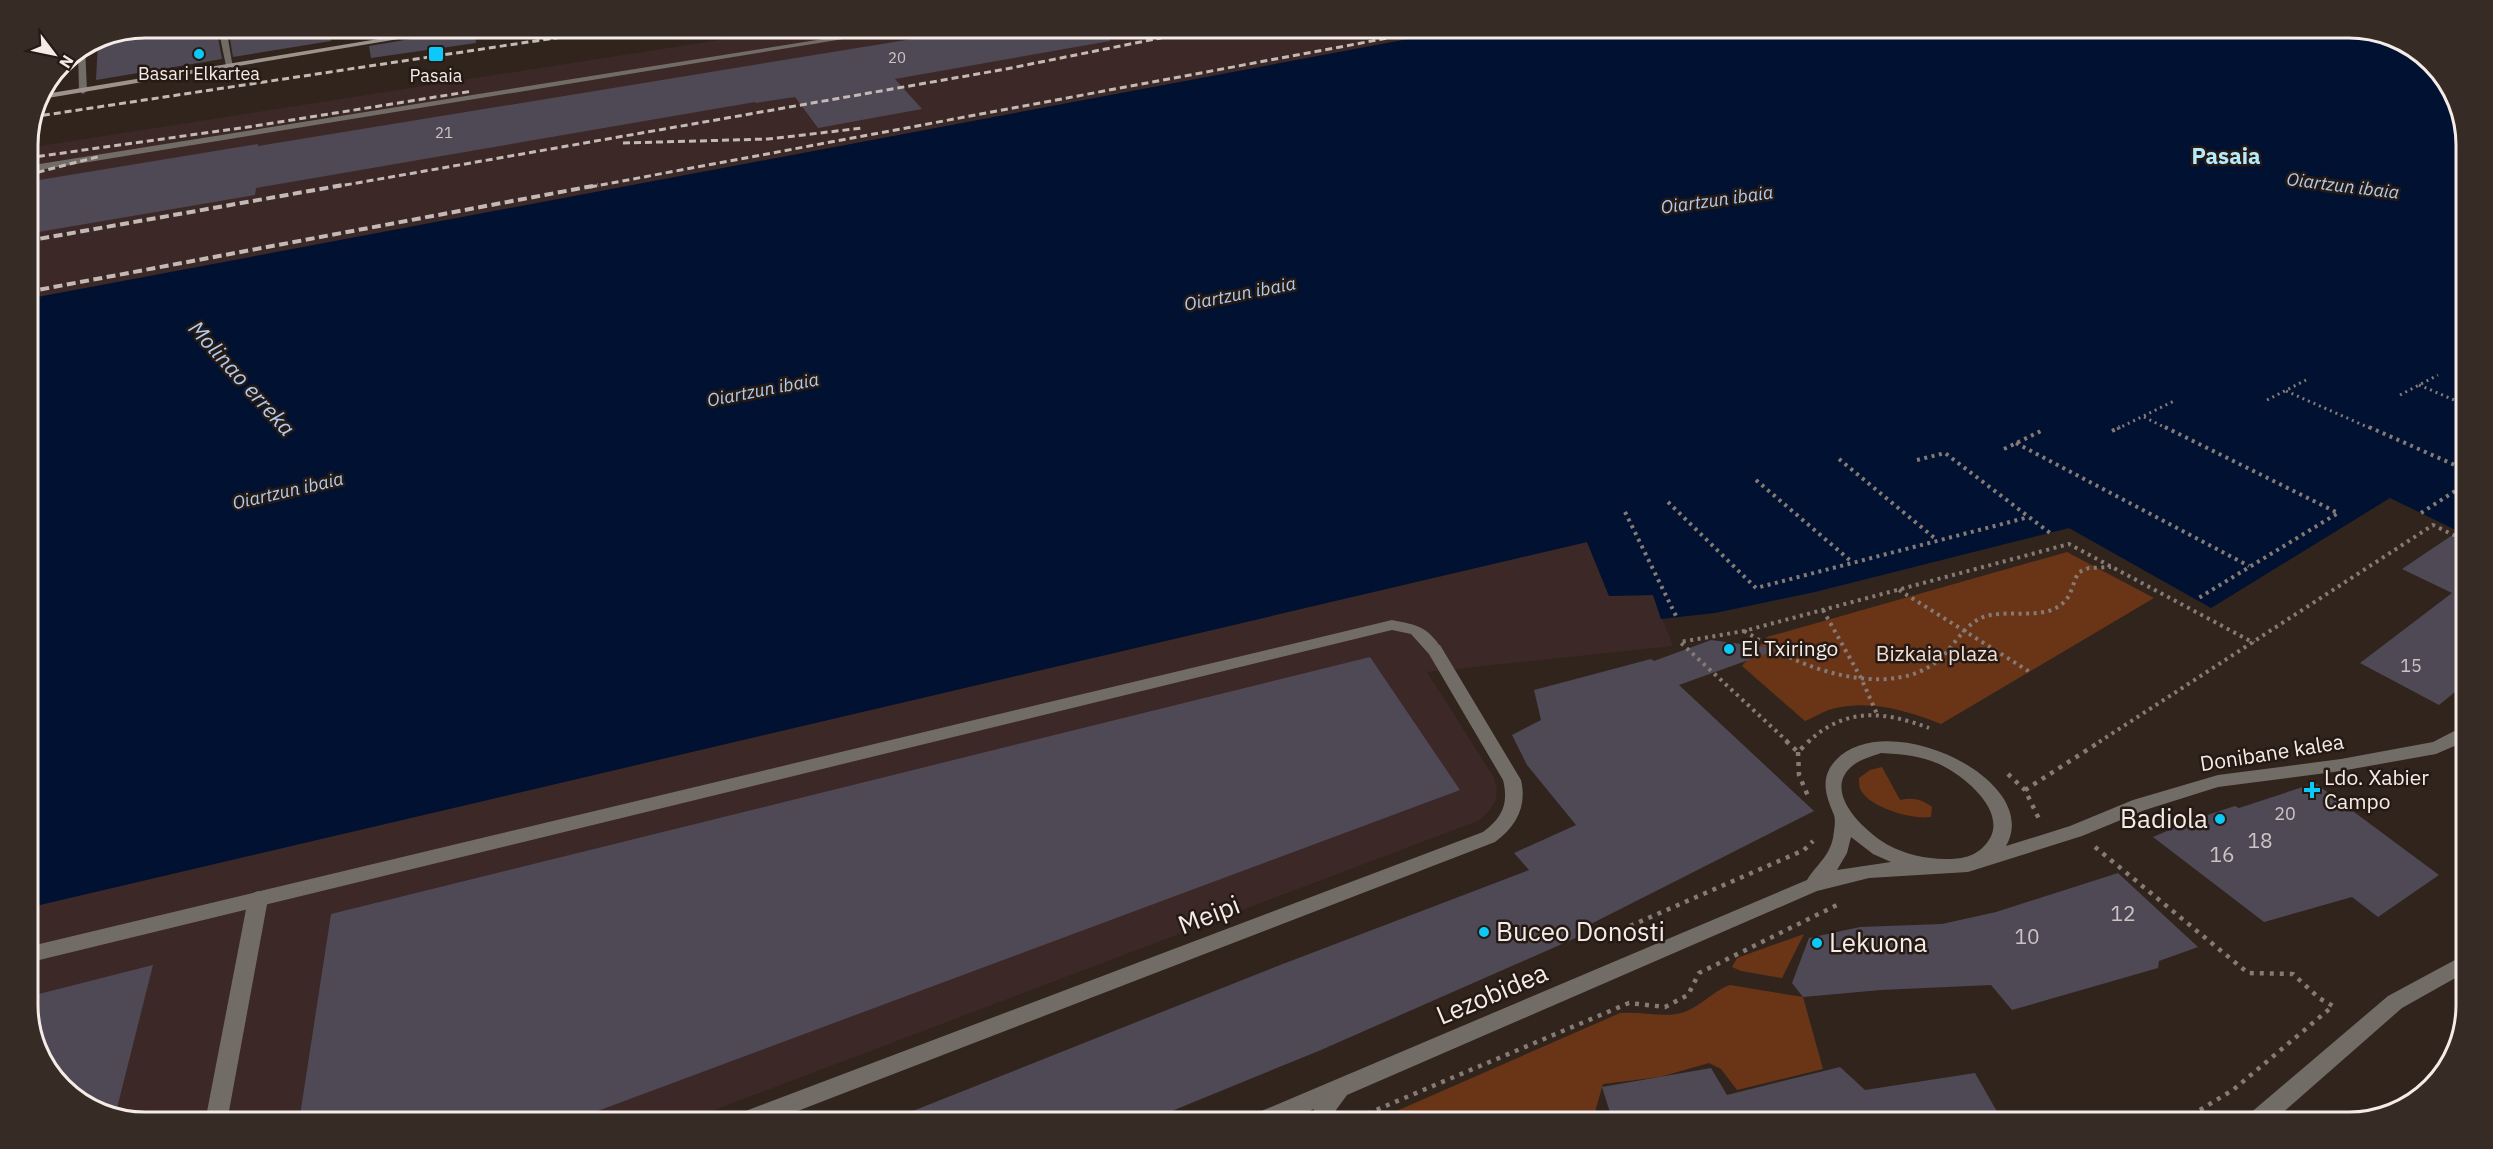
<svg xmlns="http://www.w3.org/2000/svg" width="2493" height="1149" font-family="'IBM Plex Sans',sans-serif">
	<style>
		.industrial { fill: #3c2827 }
		.green { fill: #6a3516 }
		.water { fill: #001131 }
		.building { fill: #4f4956 }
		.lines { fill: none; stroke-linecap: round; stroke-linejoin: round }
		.path-far3 { stroke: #857a74; stroke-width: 2; stroke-dasharray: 1.5 3; stroke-linecap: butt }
		.path-far2 { stroke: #857a74; stroke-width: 3; stroke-dasharray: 2 4; stroke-linecap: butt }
		.path-far1 { stroke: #857a74; stroke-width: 4; stroke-dasharray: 3 4.5; stroke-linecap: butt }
		.path { stroke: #857a74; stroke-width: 4.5; stroke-dasharray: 4 6; stroke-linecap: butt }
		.service { fill: #726c67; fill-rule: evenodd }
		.minor { fill: #726c67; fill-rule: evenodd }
		.secondary { fill: #9d938c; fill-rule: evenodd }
		.rail-far1 { stroke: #c3b9b5; stroke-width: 3; stroke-dasharray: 7 4; stroke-linecap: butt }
		.rail { stroke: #c3b9b5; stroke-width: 4; stroke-dasharray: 9 4.5; stroke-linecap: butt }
		.poi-dot { fill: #0bcafa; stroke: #261a14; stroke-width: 2 }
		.labels { text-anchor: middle; stroke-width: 5; stroke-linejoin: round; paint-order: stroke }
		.far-number-label { font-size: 15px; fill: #ccc3c4 }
		.far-poi-label { font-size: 18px; fill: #f5ece8; stroke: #261a14 }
		.far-water-label { font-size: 18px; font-style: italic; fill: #b0ccf1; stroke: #261a14 }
		.number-label { font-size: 18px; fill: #ccc3c4 }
		.poi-label { font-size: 21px; fill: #f5ece8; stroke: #261a14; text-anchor: start }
		.park-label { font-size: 21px; fill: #f4ddd1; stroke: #261a14 }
		.street-label { font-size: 21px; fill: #f5ece8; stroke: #261a14 }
		.near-number-label { font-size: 21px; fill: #ccc3c4 }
		.far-district-label { font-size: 22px; font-weight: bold; fill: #b5eafd; stroke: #261a14 }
		.water-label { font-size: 22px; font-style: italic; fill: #b0ccf1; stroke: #261a14 }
		.near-poi-label { font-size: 26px; fill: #f5ece8; stroke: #261a14; text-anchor: start }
		.near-street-label { font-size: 26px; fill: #f5ece8; stroke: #261a14 }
		.rim { fill: none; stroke: #f5ece8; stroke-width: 3 }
	</style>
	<rect width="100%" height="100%" fill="#30241d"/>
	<path class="industrial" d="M 802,27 L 1472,27 L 27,299 L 27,148 Z
		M 1587,542 L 1609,596 L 1653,595 L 1673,646 L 1427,672 L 1493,776 L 1497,788 L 1496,800 L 1490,810 L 1480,820 L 683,1122 L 145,1122 L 99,1113 L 27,1012 L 27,908 Z"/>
	<path class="green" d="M 2067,552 L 2154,598 L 1941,724 C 1908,711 1872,700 1836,708 C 1825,710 1815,717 1805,721 L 1742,666 L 1767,637 Z
		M 1882,767 L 1900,800 C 1913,797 1922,799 1932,807 L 1931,817 C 1913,820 1872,808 1862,792 C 1859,789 1859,782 1859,778 L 1870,770 Z
		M 1804,934 L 1782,978 L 1741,971 L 1732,967 L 1737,958 Z
		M 1730,985 L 1803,997 L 1823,1069 L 1737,1090 L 1721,1069 L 1709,1063 L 1660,1077 L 1603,1084 L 1592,1122 L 1543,1122 L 1518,1116 L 1483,1119 L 1482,1122 L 1376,1120 L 1620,1013 C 1641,1011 1661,1018 1681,1013 C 1700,1008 1712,991 1730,985 Z"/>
	<path class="water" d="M 1472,27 L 2348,27 L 2394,36 L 2446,79 L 2466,138 L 2466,535 L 2390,498 L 2211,608 L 2069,528 L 1815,592 L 1715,613 L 1661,619 L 1653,595 L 1609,596 L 1587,542 L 27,908 L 27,299 Z"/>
	<path class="building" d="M 176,27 L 216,27 L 222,59 L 96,80 L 98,42 L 174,29 Z
		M 228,27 L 330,27 L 331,41 L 233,57 Z
		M 368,27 L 437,27 L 369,38 Z
		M 472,27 L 475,27 L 476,43 L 371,58 L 369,46 L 470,29 Z
		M 986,27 L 1109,27 L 1110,41 L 895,79 L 922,109 L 818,128 L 795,97 L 756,103 L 755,102 L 256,188 L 255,195 L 27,234 L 27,182 L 258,144 L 258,146 Z
		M 2451,536 L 2466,543 L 2466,683 L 2439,705 L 2360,663 L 2452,593 L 2402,569 Z
		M 1711,640 L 1779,649 L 1679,685 L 1814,811 L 1575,932 L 1580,936 L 1321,1050 L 1145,1122 L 885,1122 L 1275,967 L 1529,870 L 1514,853 L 1576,825 L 1527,765 L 1512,735 L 1541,720 L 1534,690 L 1651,659 L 1654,661 Z
		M 1370,657 L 1460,790 L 568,1122 L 299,1122 L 331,914 Z
		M 2315,783 L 2439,875 L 2378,917 L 2352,897 L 2264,922 L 2153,837 L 2195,819 L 2235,806 L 2239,808 Z
		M 2118,873 L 2198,947 L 2159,961 L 2158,968 L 2012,1010 L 1991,985 L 1881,990 L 1803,997 L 1792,983 L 1809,938 L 1860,927 L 1942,924 L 1996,912 Z
		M 153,965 L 115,1116 L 99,1113 L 47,1070 L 27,1012 L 27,997 Z
		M 1840,1067 L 1865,1090 L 1975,1073 L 2003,1122 L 1613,1122 L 1602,1087 L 1711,1068 L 1727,1095 Z"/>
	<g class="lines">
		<path class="path-far3" d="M 510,27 L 506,29 L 509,33 L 495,36 L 495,38 L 550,27
			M 512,27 L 515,29 L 533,27
			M 486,30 L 507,27"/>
		<path class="path-far2" d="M 2419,385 L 2466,405
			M 2286,391 L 2372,429
			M 2400,395 L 2438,375
			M 2267,400 L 2306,380
			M 2144,417 L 2168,429
			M 2117,429 L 2174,401"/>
		<path class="path-far1" d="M 2165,427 L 2338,513 L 2197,599
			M 2369,427 L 2466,470
			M 2112,431 L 2120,427
			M 2016,443 L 2249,566
			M 2004,449 L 2041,431
			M 1839,459 L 1937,540
			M 1917,460 L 1945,453 L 2050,533
			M 1756,480 L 1852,562
			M 1668,502 L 1756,588 L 2029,517
			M 1625,512 L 1677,618
			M 2421,513 L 2466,484
			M 1899,590 L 2030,672
			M 1823,610 L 1861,678 L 1877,714
			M 1744,631 C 1760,640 1775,651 1791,658 C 1832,677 1892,691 1932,665 C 1952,652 1960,628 1981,618 C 2005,607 2045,623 2065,601 C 2072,594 2073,581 2079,572 L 2089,568 L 2111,567
			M 1788,742 L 1680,642 L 1744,631 L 2069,544 L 2254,643
			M 1808,742 C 1845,707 1884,711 1929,728
			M 2099,742 L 2433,525 L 2466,541"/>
		<path class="path" d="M 1786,741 L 1798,752 L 1809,741
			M 1798,752 L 1799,775 L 1808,796
			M 2008,774 L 2025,790 L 2039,819
			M 2025,790 L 2101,741
			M 2095,847 L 2248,973 L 2293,974 L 2319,998 L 2333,1006 L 2233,1090 L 2180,1122
			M 1630,926 L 1804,850 L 1813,841
			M 1362,1122 L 1366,1115 L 1376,1110 L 1629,1003 L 1665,1007 L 1688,995 L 1699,973 L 1837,905"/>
		<path class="service" d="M 898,27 L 917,27 L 27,172 L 27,166 Z
			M 1392,620 C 1417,625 1427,626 1442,649 L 1440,653 L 1428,653 L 1411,634 L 1392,630 L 27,963 L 27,947 Z"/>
		<path class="minor" d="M 153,27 L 174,27 L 94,40 L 100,36 Z
			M 218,27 L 226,27 L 233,68 L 226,66 Z
			M 85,46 L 87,91 L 83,94 L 79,91 L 78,51 Z
			M 1434,644 L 1440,645 L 1521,780 C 1527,806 1517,826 1495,842 L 769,1122 L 732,1122 L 735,1115 L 1483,832 C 1502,818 1509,804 1503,780 L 1426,649 L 1428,645 Z
			M 2466,725 L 2466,741 L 2436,754 L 2341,771 L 2218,787 L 2145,810 L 2082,836 L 1968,872 L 1869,878 L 1817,891 L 1347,1095 L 1336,1110 L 1335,1122 L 1313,1122 L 1314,1109 L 1284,1122 L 1249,1122 L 1252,1115 L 1807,880 C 1816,865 1829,857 1833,838 C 1834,831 1836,821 1834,815 C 1826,796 1819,778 1836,760 C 1887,706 2044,780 2006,846 L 2070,826 L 2133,800 L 2218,775 L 2341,759 L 2433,742 ZM 1881,753 C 1903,754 1924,756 1943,766 C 1967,778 2011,815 1986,844 C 1975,857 1962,859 1945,859 C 1926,859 1905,854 1888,845 C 1867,833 1824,795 1849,769 C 1857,760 1870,757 1881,753 ZM 1851,837 L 1873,854 L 1891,862 L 1837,870 L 1847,853 Z
			M 258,891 L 265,894 L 268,899 L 227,1122 L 205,1122 L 248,899 L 251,894 Z
			M 2466,954 L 2466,972 L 2402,1008 L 2272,1122 L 2245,1122 L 2248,1115 L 2388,996 Z"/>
		<path class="secondary" d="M 451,27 L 470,27 L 36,100 L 39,95 Z"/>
		<path class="rail-far1" d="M 32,117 L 628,27
			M 623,143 L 768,139 L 863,128
			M 27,158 L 248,127 L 473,91
			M 27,175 L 101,156
			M 334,187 L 1006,69 L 1215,27
			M 590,187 L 1447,27"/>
		<path class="rail" d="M 27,241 L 343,185
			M 27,292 L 598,185"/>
	</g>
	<g class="poi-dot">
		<circle cx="199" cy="54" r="6"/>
		<rect x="428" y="46" width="16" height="16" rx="3"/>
		<circle cx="1729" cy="649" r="6"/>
		<path d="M2309 781h6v6h6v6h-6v6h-6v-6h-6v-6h6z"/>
		<circle cx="2220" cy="819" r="6"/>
		<circle cx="1484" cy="932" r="6"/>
		<circle cx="1817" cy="943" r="6"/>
	</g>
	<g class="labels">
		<g class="far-number-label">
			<text x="897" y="63">20</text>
			<text x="444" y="138">21</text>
		</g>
		<g class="far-poi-label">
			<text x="199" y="80">Basari Elkartea</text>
			<text x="436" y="82">Pasaia</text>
		</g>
		<g class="far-water-label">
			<text transform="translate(2343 186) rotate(7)" y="6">Oiartzun ibaia</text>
			<text transform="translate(1717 200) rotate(-8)" y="6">Oiartzun ibaia</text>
			<text transform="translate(1240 294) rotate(-11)" y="6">Oiartzun ibaia</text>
			<text transform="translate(763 390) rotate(-11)" y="6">Oiartzun ibaia</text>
			<text transform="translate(288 491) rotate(-13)" y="6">Oiartzun ibaia</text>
		</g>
		<g class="number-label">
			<text x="2411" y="672">15</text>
			<text x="2285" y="820">20</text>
		</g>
		<g class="poi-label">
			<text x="1741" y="656">El Txiringo</text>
			<text x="2324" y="785">Ldo. Xabier<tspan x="2324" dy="24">Campo</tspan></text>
		</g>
		<g class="park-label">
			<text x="1937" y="661">Bizkaia plaza</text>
		</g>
		<g class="street-label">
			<text transform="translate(2272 753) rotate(-9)" y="7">Donibane kalea</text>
		</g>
		<g class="near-number-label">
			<text x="2260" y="848">18</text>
			<text x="2222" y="862">16</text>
			<text x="2123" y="921">12</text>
			<text x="2027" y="944">10</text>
		</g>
		<g class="far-district-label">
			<text x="2226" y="164">Pasaia</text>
		</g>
		<g class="water-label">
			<text transform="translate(242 378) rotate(48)" y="8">Molinao erreka</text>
		</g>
		<g class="near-poi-label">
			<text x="2208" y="828" text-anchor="end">Badiola</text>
			<text x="1496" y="941">Buceo Donosti</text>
			<text x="1829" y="952">Lekuona</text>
		</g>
		<g class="near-street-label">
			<text transform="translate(1209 915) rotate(-21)" y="9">Meipi</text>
			<text transform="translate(1492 994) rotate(-23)" y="9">Lezobidea</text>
		</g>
	</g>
	<path d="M0 0H2493V1149H0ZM145 38H2349A107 107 0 0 1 2456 145V1005A107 107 0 0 1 2349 1112H145A107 107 0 0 1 38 1005V145A107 107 0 0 1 145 38Z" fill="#372b25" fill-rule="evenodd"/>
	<path class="rim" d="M145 38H2349A107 107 0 0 1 2456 145V1005A107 107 0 0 1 2349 1112H145A107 107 0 0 1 38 1005V145A107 107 0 0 1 145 38Z"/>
	<g transform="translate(54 54) rotate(122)" stroke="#261a14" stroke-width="4.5" paint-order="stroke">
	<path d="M0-4.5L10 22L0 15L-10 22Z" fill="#f5ece8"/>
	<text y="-9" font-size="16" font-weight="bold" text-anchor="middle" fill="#f5ece8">N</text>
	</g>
</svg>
